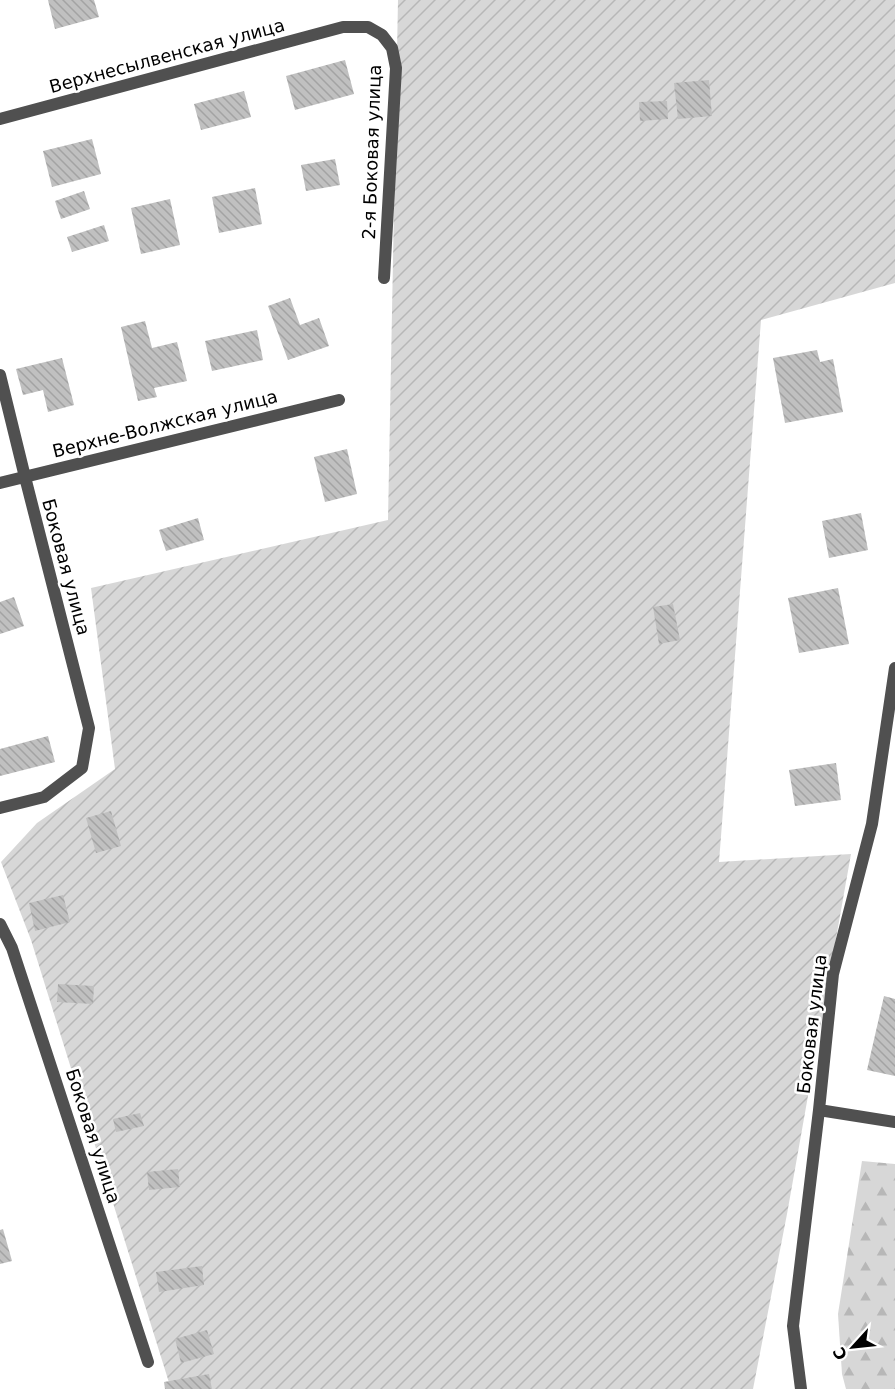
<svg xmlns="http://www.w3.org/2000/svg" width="895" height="1389" font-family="'DejaVu Sans',sans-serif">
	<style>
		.forest { fill: url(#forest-firs) }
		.garden { fill: url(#garden-furrows) }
		.building { fill: url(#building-back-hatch) }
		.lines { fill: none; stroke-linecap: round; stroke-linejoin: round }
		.street { stroke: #505050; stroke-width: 12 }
		.labels { text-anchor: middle; stroke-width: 5; stroke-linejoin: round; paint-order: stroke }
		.street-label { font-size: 18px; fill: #000; stroke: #fff }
	</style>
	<defs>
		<pattern id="forest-firs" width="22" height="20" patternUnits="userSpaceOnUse" patternTransform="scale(1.5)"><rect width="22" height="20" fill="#d7d7d7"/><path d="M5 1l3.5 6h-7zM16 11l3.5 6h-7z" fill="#b7b7b7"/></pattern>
		<pattern id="garden-furrows" width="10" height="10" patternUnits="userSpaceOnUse" patternTransform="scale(1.5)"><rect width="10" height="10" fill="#d7d7d7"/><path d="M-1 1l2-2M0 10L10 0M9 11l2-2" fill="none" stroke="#b7b7b7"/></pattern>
		<pattern id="building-back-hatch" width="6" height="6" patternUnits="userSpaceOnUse" patternTransform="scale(1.5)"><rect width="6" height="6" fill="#c0c0c0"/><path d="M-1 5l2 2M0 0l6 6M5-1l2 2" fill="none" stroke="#a3a3a3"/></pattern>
	</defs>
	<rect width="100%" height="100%" fill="#fff"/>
	<path class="forest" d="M 862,1161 L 895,1164 L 895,1389 L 846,1389 L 842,1374 L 838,1314 Z"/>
	<path class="garden" d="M 398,0 L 895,0 L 895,283 L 761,320 L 719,862 L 851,854 L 787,1214 L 753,1389 L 171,1389 L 31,940 L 1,862 L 37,823 L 115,769 L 91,588 L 388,520 Z"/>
	<path class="building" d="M 48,0 L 94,0 L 99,17 L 55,29 Z
		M 345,60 L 354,94 L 295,110 L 286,76 Z
		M 709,80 L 712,116 L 678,119 L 674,83 Z
		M 244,91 L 251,117 L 201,130 L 194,104 Z
		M 667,101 L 668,119 L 640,121 L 639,102 Z
		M 92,139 L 101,174 L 52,187 L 43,151 Z
		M 335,159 L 340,185 L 306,191 L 301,165 Z
		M 255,188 L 262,224 L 219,233 L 212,197 Z
		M 84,191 L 90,209 L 61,219 L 55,201 Z
		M 170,199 L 180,245 L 141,254 L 131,208 Z
		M 104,225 L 109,241 L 72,252 L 67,237 Z
		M 290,298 L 300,325 L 319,318 L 329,346 L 288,360 L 268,306 Z
		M 145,321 L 152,348 L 177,342 L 187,381 L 154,388 L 157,397 L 138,401 L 121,327 Z
		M 257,330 L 263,360 L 212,371 L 205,341 Z
		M 817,350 L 820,362 L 833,359 L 843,412 L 785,423 L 773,358 Z
		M 62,358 L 74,405 L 48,412 L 43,390 L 23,395 L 16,369 Z
		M 347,449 L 357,494 L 325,502 L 314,457 Z
		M 861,513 L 868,550 L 829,558 L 822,521 Z
		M 198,518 L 204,540 L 166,551 L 159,530 Z
		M 838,588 L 849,644 L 799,653 L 788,598 Z
		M 14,597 L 24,626 L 0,634 L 0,602 Z
		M 673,604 L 680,640 L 659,644 L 653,607 Z
		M 48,736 L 55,762 L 0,776 L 0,749 Z
		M 836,763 L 841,800 L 795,806 L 789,770 Z
		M 111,811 L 121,846 L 96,853 L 86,818 Z
		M 63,895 L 70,922 L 35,931 L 29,903 Z
		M 58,984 L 94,986 L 93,1004 L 57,1002 Z
		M 884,996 L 895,999 L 895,1076 L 867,1070 Z
		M 140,1113 L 144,1126 L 116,1132 L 113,1119 Z
		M 178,1169 L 180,1187 L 149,1190 L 147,1172 Z
		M 3,1229 L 12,1261 L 0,1264 L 0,1230 Z
		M 202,1266 L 204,1285 L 159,1292 L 156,1272 Z
		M 207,1330 L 214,1354 L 181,1363 L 175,1339 Z
		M 209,1374 L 212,1389 L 165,1389 L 164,1382 Z"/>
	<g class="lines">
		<path class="street" d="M 0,119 L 343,27 L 368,27 L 382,35 L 392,48 L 396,68 L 384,278
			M 0,375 L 25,477 L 89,728 L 82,768 L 44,797 L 0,808
			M 0,483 L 339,400
			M 0,924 L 12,948 L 148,1362
			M 819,1110 L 895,1122
			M 801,1389 L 793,1326 L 819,1110 L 833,974 L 872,824 L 895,668"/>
	</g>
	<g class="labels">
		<g class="street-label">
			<text transform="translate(167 56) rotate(-15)" y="6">Верхнесылвенская улица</text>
			<text transform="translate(372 152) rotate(-88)" y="6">2-я Боковая улица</text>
			<text transform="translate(165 424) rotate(-14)" y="6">Верхне-Волжская улица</text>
			<text transform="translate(66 567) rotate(75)" y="6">Боковая улица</text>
			<text transform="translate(812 1024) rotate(-83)" y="6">Боковая улица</text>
			<text transform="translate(93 1136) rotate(72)" y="6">Боковая улица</text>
		</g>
	</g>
	<g transform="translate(853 1347) rotate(243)" stroke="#ffffff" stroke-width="4.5" paint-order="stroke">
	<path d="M0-4.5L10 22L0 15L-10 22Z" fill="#000000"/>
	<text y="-9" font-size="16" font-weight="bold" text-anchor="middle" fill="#000000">С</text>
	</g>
</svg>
